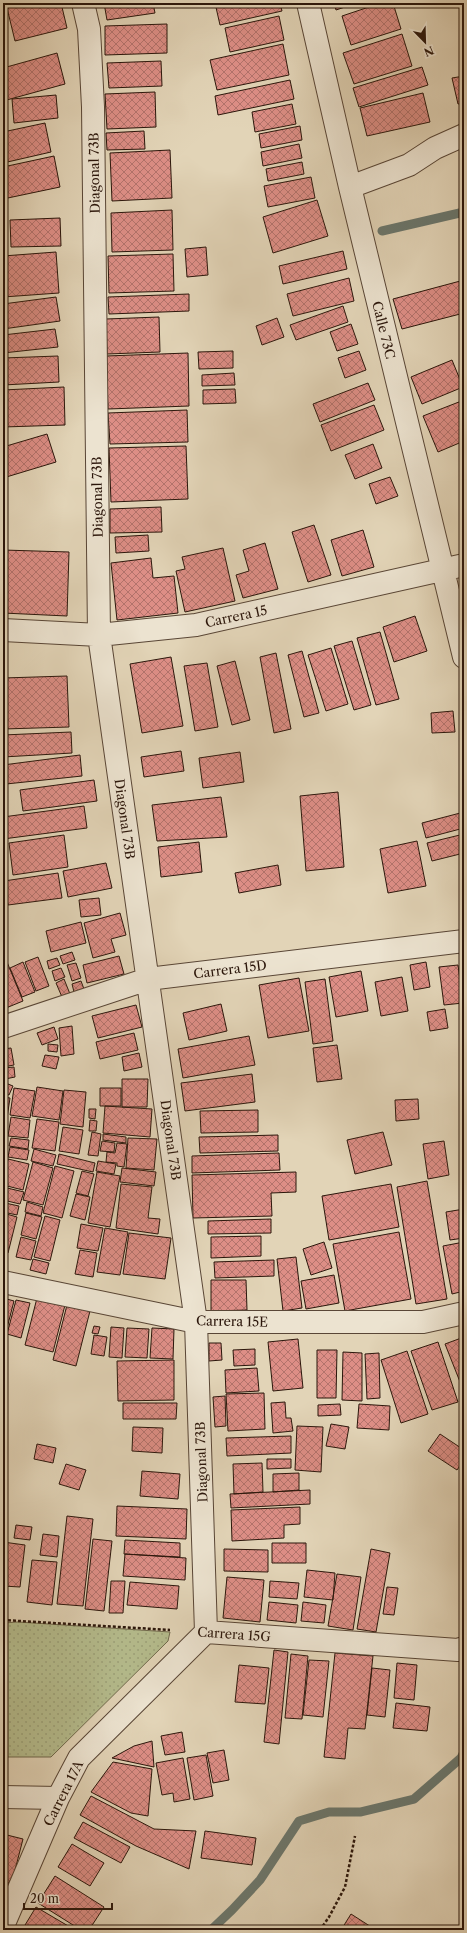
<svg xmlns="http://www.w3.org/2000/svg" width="467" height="1933" font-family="'Libre Caslon Text',serif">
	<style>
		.park { fill: url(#park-dots); stroke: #70694c }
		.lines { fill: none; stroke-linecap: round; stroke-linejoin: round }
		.stream { stroke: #6b776d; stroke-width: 9 }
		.building { fill: url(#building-cross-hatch); stroke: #2b160b }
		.minor-casing { stroke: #594636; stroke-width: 24 }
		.path { stroke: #2b160b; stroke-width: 2.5; stroke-dasharray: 3 2; stroke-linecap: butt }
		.minor { stroke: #ece3d0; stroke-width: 22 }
		.labels { text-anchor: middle; stroke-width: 3; stroke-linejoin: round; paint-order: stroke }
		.street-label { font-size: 13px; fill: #2b160b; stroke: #ece3d0 }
	</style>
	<defs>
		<pattern id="park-dots" width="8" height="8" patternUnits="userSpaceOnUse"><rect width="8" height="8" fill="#b5bc8d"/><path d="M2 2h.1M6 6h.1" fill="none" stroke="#9ca178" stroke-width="1.8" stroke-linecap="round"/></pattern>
		<pattern id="building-cross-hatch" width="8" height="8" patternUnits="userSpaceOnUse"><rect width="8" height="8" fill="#dd8e86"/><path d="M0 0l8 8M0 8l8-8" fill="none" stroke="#b3736c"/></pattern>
	</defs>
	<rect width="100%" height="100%" fill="#e2d4b7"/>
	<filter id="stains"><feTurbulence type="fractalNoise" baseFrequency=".005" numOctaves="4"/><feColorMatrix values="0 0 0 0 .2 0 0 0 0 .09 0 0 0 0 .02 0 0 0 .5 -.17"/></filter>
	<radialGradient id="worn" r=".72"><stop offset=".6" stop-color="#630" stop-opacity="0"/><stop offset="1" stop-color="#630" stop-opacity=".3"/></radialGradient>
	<path class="park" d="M 18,1622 L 170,1632 L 168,1641 L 51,1757 L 3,1757 L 3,1623 Z"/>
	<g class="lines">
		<path class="stream" d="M 382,231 L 464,212
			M 211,1930 L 232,1910 L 260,1880 L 299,1821 L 329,1812 L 360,1812 L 414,1799 L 461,1758 L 464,1752"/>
	</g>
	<path class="building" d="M 27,3 L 61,3 L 67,28 L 15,41 L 7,8 Z
		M 104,3 L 153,3 L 155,13 L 107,20 Z
		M 215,3 L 280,3 L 282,11 L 220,25 Z
		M 334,3 L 357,3 L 336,10 Z
		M 381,3 L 393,3 L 401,29 L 351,45 L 342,16 Z
		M 279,16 L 284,40 L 230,52 L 225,28 Z
		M 167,24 L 167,53 L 105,55 L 105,26 Z
		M 402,34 L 412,66 L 354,84 L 343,53 Z
		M 283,44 L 289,75 L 217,90 L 210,60 Z
		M 57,53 L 65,84 L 3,101 L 3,68 Z
		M 161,61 L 162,86 L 109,88 L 107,63 Z
		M 422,67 L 428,85 L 359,107 L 353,88 Z
		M 464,76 L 464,103 L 458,104 L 452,78 Z
		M 290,80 L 294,99 L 218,115 L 215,96 Z
		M 155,92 L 156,127 L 107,129 L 105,94 Z
		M 423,93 L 430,122 L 367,136 L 360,108 Z
		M 56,95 L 58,118 L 14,123 L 12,99 Z
		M 292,104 L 296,124 L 255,132 L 252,112 Z
		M 45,123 L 51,152 L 3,163 L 3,132 Z
		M 300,126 L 302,140 L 261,148 L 259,134 Z
		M 144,131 L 145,149 L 107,150 L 106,133 Z
		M 299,144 L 302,158 L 263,166 L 261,152 Z
		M 170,150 L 172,198 L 112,201 L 110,153 Z
		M 54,156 L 60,187 L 3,199 L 3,167 Z
		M 302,162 L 304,174 L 268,181 L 266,169 Z
		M 311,177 L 315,198 L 268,207 L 264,186 Z
		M 317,200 L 328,236 L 273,253 L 263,217 Z
		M 172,210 L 173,250 L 112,252 L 111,213 Z
		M 60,218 L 61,246 L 11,247 L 10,220 Z
		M 206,247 L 208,275 L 187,277 L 185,249 Z
		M 343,251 L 347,269 L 283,284 L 279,266 Z
		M 56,252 L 59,293 L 3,297 L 3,256 Z
		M 173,254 L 174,291 L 109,293 L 108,256 Z
		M 349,278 L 354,301 L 293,316 L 287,294 Z
		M 464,280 L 464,313 L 402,329 L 393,299 Z
		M 189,294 L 189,311 L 109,314 L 108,297 Z
		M 56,297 L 60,321 L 3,329 L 3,304 Z
		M 343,306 L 348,322 L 296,340 L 290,325 Z
		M 159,317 L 160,352 L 107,354 L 106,319 Z
		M 277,318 L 284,337 L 262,345 L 256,326 Z
		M 351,324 L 358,344 L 337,351 L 330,332 Z
		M 55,329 L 58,347 L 3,353 L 3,335 Z
		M 233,351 L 233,368 L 199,369 L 198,352 Z
		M 359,351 L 366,370 L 345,378 L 338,358 Z
		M 188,353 L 189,406 L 108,409 L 106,356 Z
		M 58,356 L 59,382 L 3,385 L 3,358 Z
		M 452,360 L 463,387 L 422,404 L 411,377 Z
		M 234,373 L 235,385 L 202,386 L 202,375 Z
		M 368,383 L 375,400 L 320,422 L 313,404 Z
		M 64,387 L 65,425 L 3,427 L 3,390 Z
		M 235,389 L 236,403 L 203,404 L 203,390 Z
		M 464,400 L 464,441 L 438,452 L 423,416 Z
		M 374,405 L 384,430 L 331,451 L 321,425 Z
		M 187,410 L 188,442 L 110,444 L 108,413 Z
		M 47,434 L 56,462 L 3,478 L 3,447 Z
		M 373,444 L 382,468 L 355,479 L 345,455 Z
		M 186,446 L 188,499 L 111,502 L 109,448 Z
		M 390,477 L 398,496 L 376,504 L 369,484 Z
		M 161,507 L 162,532 L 110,533 L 110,509 Z
		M 314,525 L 331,575 L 308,582 L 292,532 Z
		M 363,530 L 374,567 L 342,576 L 331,540 Z
		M 148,535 L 149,551 L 116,553 L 115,537 Z
		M 265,543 L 278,589 L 243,598 L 236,575 L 249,571 L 243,550 Z
		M 223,548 L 235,601 L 185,612 L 176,571 L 185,569 L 182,557 Z
		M 3,550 L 69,552 L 67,616 L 3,613 Z
		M 151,558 L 153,578 L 174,576 L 178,613 L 117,620 L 111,563 Z
		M 415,616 L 427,651 L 394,662 L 383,627 Z
		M 380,632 L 399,699 L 376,705 L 357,638 Z
		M 352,641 L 371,705 L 354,710 L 334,646 Z
		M 331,648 L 348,704 L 326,711 L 308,655 Z
		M 302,651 L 319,713 L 304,717 L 288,655 Z
		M 276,653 L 291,729 L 274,733 L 260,657 Z
		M 171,657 L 183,726 L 142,733 L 130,664 Z
		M 235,661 L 250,720 L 232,725 L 217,666 Z
		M 207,663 L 218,727 L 195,731 L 184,666 Z
		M 67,676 L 69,727 L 3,729 L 3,678 Z
		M 453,711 L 455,732 L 432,733 L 431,713 Z
		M 71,732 L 72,753 L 3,757 L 3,735 Z
		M 181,751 L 184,771 L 144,777 L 141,757 Z
		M 240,752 L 244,782 L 203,788 L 199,758 Z
		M 80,755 L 82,776 L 6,784 L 3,765 Z
		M 94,780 L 97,801 L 23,811 L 20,790 Z
		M 338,792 L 344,867 L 306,871 L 300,796 Z
		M 221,797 L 227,837 L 157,841 L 152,805 Z
		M 84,806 L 87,828 L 3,839 L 3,817 Z
		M 464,812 L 464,828 L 426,838 L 422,823 Z
		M 464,834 L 464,853 L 432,861 L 427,843 Z
		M 64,835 L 68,867 L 13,875 L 9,843 Z
		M 417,841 L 426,886 L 388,893 L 380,849 Z
		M 199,842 L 202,872 L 161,877 L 158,847 Z
		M 106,863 L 112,888 L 68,897 L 63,871 Z
		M 278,865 L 281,885 L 239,893 L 235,873 Z
		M 58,873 L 62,898 L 8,905 L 4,881 Z
		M 99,898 L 101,915 L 81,917 L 79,900 Z
		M 120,913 L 126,935 L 111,939 L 115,952 L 93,958 L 84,923 Z
		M 81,922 L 86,943 L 51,952 L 46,931 Z
		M 72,952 L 75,960 L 63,964 L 60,956 Z
		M 119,956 L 124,974 L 87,983 L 83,965 Z
		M 38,957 L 49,986 L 36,991 L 25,962 Z
		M 57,958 L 60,965 L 49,969 L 47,961 Z
		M 7,962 L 23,1001 L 6,1008 L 3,1001 L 3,964 Z
		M 23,962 L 35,992 L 22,997 L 10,968 Z
		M 426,962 L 430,987 L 414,990 L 410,965 Z
		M 76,963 L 81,978 L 72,981 L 67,965 Z
		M 458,965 L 463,1003 L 444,1005 L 439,967 Z
		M 61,968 L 65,977 L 55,981 L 52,971 Z
		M 361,971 L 368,1011 L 336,1017 L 329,977 Z
		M 402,977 L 408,1011 L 381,1016 L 375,982 Z
		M 299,978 L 309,1031 L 268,1038 L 259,985 Z
		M 64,979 L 70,994 L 62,997 L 56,983 Z
		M 325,979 L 333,1041 L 313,1044 L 305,982 Z
		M 81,981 L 84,989 L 74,992 L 72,984 Z
		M 221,1004 L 227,1031 L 189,1040 L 183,1013 Z
		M 136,1005 L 142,1027 L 98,1038 L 92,1016 Z
		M 445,1009 L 448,1028 L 430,1031 L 427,1012 Z
		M 72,1026 L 74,1054 L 61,1056 L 59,1028 Z
		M 54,1027 L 58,1039 L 42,1045 L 37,1033 Z
		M 134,1033 L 138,1050 L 100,1059 L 96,1042 Z
		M 249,1036 L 255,1065 L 183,1078 L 178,1049 Z
		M 48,1044 L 58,1045 L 57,1052 L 48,1051 Z
		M 337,1045 L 342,1079 L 317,1082 L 313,1048 Z
		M 11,1048 L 14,1065 L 3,1067 L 3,1049 Z
		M 139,1053 L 142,1067 L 124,1071 L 122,1057 Z
		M 45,1055 L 59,1057 L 56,1069 L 42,1066 Z
		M 14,1067 L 15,1077 L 5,1079 L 3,1068 Z
		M 252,1074 L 255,1102 L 185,1111 L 181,1083 Z
		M 122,1079 L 148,1079 L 147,1107 L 122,1107 Z
		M 3,1082 L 13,1086 L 9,1095 L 3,1093 Z
		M 37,1087 L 63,1091 L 59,1120 L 32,1116 Z
		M 14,1088 L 35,1091 L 30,1118 L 10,1115 Z
		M 100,1088 L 121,1088 L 121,1106 L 100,1106 Z
		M 64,1090 L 86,1092 L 83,1127 L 60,1124 Z
		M 3,1097 L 10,1098 L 4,1138 L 3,1138 Z
		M 418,1099 L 419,1119 L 396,1121 L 395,1100 Z
		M 105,1106 L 152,1109 L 150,1137 L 103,1133 Z
		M 89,1109 L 96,1109 L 95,1119 L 89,1118 Z
		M 258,1110 L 258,1132 L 201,1133 L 200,1111 Z
		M 11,1117 L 30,1120 L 28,1138 L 8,1136 Z
		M 37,1119 L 59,1122 L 55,1151 L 32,1148 Z
		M 90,1120 L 97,1121 L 96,1131 L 89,1131 Z
		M 63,1127 L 83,1130 L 79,1154 L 59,1151 Z
		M 92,1132 L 101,1134 L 98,1156 L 88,1155 Z
		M 383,1132 L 392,1165 L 355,1174 L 347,1140 Z
		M 103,1134 L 126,1137 L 126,1143 L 103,1140 Z
		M 278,1135 L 278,1151 L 200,1153 L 199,1137 Z
		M 11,1138 L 29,1140 L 28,1149 L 9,1146 Z
		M 128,1138 L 157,1139 L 154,1170 L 126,1168 Z
		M 102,1141 L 115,1143 L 114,1152 L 100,1151 Z
		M 444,1141 L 449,1175 L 428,1179 L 423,1144 Z
		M 117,1143 L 127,1144 L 124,1167 L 117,1166 L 117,1163 L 106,1162 L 107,1152 L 115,1153 Z
		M 10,1147 L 29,1150 L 27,1160 L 8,1157 Z
		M 34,1149 L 56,1155 L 53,1166 L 31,1161 Z
		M 279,1153 L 280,1170 L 192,1173 L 192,1156 Z
		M 59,1154 L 95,1163 L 93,1172 L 57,1164 Z
		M 8,1159 L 29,1164 L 23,1190 L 3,1185 L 3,1177 Z
		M 98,1161 L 116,1164 L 114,1174 L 96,1171 Z
		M 33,1162 L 53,1168 L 43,1205 L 23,1200 Z
		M 55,1166 L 74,1171 L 62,1218 L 43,1213 Z
		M 122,1168 L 156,1172 L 154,1186 L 120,1182 Z
		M 82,1171 L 94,1174 L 88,1196 L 76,1193 Z
		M 97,1172 L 120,1176 L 110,1227 L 88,1223 Z
		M 296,1172 L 296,1192 L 271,1193 L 272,1216 L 193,1218 L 192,1175 Z
		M 427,1181 L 447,1299 L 416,1304 L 397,1187 Z
		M 121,1184 L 152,1187 L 148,1218 L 160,1219 L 158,1234 L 116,1228 Z
		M 391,1184 L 399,1227 L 329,1240 L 322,1196 Z
		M 3,1187 L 24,1192 L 20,1204 L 3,1200 Z
		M 76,1194 L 90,1197 L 85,1220 L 70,1216 Z
		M 27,1202 L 43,1207 L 41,1216 L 25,1212 Z
		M 5,1203 L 19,1206 L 17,1215 L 3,1212 Z
		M 464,1209 L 464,1238 L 450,1240 L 446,1212 Z
		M 3,1213 L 17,1217 L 8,1253 L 3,1252 Z
		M 26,1213 L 42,1217 L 36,1239 L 21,1235 Z
		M 45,1216 L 60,1220 L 50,1261 L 34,1257 Z
		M 271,1219 L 271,1233 L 208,1234 L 208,1221 Z
		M 81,1224 L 103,1228 L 98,1251 L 77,1248 Z
		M 105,1228 L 128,1232 L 120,1275 L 97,1272 Z
		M 399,1232 L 411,1299 L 345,1311 L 333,1244 Z
		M 129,1233 L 171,1238 L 165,1279 L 123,1274 Z
		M 261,1236 L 261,1256 L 211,1258 L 211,1237 Z
		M 21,1237 L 36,1241 L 31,1260 L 16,1257 Z
		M 324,1242 L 332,1268 L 311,1275 L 303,1249 Z
		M 464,1242 L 464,1291 L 452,1294 L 443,1246 Z
		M 80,1250 L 97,1253 L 93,1277 L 75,1274 Z
		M 296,1257 L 302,1308 L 283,1311 L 277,1259 Z
		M 33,1259 L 49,1263 L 46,1274 L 30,1270 Z
		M 274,1260 L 274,1276 L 215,1278 L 214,1262 Z
		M 334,1275 L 339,1303 L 306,1309 L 301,1281 Z
		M 211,1280 L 246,1280 L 247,1310 L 211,1311 Z
		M 3,1298 L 14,1301 L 6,1332 L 3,1331 Z
		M 37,1298 L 65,1305 L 53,1352 L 25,1345 Z
		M 16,1300 L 30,1303 L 21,1338 L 7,1334 Z
		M 68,1301 L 91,1307 L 76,1366 L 53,1360 Z
		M 94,1326 L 100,1327 L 98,1334 L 92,1333 Z
		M 111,1327 L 124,1328 L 122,1358 L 109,1357 Z
		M 127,1328 L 149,1329 L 147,1358 L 125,1357 Z
		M 152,1328 L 174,1329 L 173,1359 L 150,1358 Z
		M 94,1335 L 107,1337 L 104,1356 L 91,1354 Z
		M 464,1337 L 464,1392 L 445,1344 Z
		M 298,1339 L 303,1388 L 273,1391 L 268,1342 Z
		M 438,1342 L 458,1402 L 432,1410 L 411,1351 Z
		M 209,1343 L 221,1343 L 222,1360 L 209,1361 Z
		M 255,1349 L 255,1365 L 234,1366 L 233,1350 Z
		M 317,1350 L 337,1350 L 336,1398 L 317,1398 Z
		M 407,1351 L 428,1414 L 401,1423 L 381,1360 Z
		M 343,1352 L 362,1353 L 362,1401 L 342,1400 Z
		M 379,1353 L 380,1398 L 367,1399 L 365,1354 Z
		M 174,1360 L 174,1400 L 118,1401 L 117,1361 Z
		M 257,1368 L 259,1391 L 226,1393 L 225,1370 Z
		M 264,1393 L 265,1429 L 228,1431 L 226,1394 Z
		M 225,1396 L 226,1426 L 215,1427 L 213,1397 Z
		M 285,1402 L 286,1418 L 291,1418 L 293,1431 L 273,1433 L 271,1403 Z
		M 123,1403 L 177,1403 L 176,1419 L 123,1419 Z
		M 340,1404 L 341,1415 L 318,1416 L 318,1405 Z
		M 359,1404 L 390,1406 L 389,1430 L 357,1428 Z
		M 331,1424 L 349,1427 L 345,1449 L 326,1446 Z
		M 297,1426 L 323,1427 L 321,1472 L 295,1470 Z
		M 133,1427 L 163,1428 L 162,1453 L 132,1451 Z
		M 440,1434 L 464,1450 L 464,1460 L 457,1470 L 428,1451 Z
		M 291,1436 L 291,1453 L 227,1456 L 226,1438 Z
		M 37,1444 L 56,1448 L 53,1463 L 34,1459 Z
		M 267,1459 L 291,1459 L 291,1468 L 267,1469 Z
		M 262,1463 L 263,1492 L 234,1494 L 233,1464 Z
		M 66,1464 L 86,1470 L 79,1490 L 59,1484 Z
		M 142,1471 L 180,1474 L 178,1499 L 140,1496 Z
		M 299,1473 L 299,1490 L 273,1492 L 273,1474 Z
		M 310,1490 L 310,1504 L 231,1508 L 230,1494 Z
		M 117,1506 L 187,1509 L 186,1539 L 116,1536 Z
		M 300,1507 L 300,1524 L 284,1525 L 284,1538 L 232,1541 L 231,1510 Z
		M 67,1516 L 93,1519 L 83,1606 L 57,1604 Z
		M 16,1525 L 32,1527 L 30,1540 L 14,1538 Z
		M 43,1534 L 59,1536 L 57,1557 L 40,1555 Z
		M 93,1539 L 112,1541 L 104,1611 L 85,1609 Z
		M 125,1540 L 180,1543 L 180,1557 L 124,1554 Z
		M 3,1542 L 25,1545 L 20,1587 L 3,1586 Z
		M 272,1543 L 306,1543 L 306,1563 L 272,1563 Z
		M 224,1549 L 268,1550 L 268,1572 L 224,1571 Z
		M 371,1549 L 390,1553 L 376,1632 L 357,1629 Z
		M 125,1554 L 186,1558 L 185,1580 L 123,1576 Z
		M 32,1560 L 57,1562 L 52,1605 L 27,1602 Z
		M 307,1570 L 335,1573 L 333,1600 L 304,1597 Z
		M 337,1574 L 361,1577 L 353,1630 L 328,1626 Z
		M 227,1577 L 264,1580 L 260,1622 L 223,1618 Z
		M 111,1581 L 125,1581 L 123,1613 L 109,1613 Z
		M 270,1581 L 299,1583 L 297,1599 L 269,1597 Z
		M 130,1582 L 179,1586 L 177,1609 L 127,1605 Z
		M 387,1587 L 398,1588 L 394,1615 L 383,1614 Z
		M 269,1602 L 298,1605 L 296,1623 L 267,1620 Z
		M 303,1602 L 326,1605 L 324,1623 L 301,1621 Z
		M 274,1650 L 288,1652 L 279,1744 L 264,1742 Z
		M 335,1653 L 373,1656 L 365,1729 L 348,1728 L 345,1759 L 324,1757 Z
		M 291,1654 L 308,1656 L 302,1719 L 285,1718 Z
		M 309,1660 L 329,1661 L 323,1717 L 303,1715 Z
		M 397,1663 L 417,1665 L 414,1700 L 394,1698 Z
		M 239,1665 L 269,1668 L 265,1704 L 235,1702 Z
		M 372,1668 L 390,1670 L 385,1717 L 367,1715 Z
		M 396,1703 L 430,1707 L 427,1731 L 393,1728 Z
		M 182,1732 L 185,1752 L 165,1755 L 161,1736 Z
		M 152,1741 L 154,1767 L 112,1758 L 134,1746 Z
		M 224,1750 L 229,1780 L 213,1783 L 207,1753 Z
		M 206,1755 L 213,1796 L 194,1800 L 187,1758 Z
		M 183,1758 L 190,1799 L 174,1802 L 173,1793 L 162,1795 L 156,1763 Z
		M 113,1762 L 152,1769 L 148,1816 L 131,1813 L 91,1792 Z
		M 91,1796 L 154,1829 L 196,1831 L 189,1869 L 136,1846 L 80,1815 Z
		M 83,1822 L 130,1847 L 121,1863 L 74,1838 Z
		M 205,1831 L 256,1838 L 252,1865 L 201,1858 Z
		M 3,1834 L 23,1839 L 14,1874 L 3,1892 Z
		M 72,1844 L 104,1863 L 90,1886 L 58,1867 Z
		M 55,1876 L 104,1907 L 89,1930 L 81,1930 L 38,1903 Z
		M 36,1907 L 75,1930 L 22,1930 Z
		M 351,1914 L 376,1930 L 341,1930 Z"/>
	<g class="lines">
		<g class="minor-casing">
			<path id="minor" d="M 83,3 L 89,29 L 93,107 L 99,635 L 196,1322 L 206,1632
				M 308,3 L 350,187 L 464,657
				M 350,187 L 409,165 L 435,148 L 464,135
				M 3,630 L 99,635 L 196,625 L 464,565
				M 3,1027 L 148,979 L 464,941
				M 3,1282 L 196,1322 L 423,1322 L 464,1313
				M 206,1632 L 458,1650 L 464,1648
				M 3,1797 L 58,1798
				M 3,1926 L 58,1798 L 79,1758 L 206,1632"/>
		</g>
		<path class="path" d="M 3,1620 L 170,1630
			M 320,1930 L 329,1917 L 345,1887 L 355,1836"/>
		<use href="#minor" class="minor"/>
	</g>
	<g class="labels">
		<g class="street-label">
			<text transform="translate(94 173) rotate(-91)" y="5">Diagonal 73B</text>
			<text transform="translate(384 330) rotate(76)" y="5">Calle 73C</text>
			<text transform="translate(97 497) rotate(-91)" y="5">Diagonal 73B</text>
			<text transform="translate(236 616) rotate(-12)" y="5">Carrera 15</text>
			<text transform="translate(125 819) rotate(82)" y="5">Diagonal 73B</text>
			<text transform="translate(230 969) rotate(-7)" y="5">Carrera 15D</text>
			<text transform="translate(171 1140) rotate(82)" y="5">Diagonal 73B</text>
			<text transform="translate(232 1321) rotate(1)" y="5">Carrera 15E</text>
			<text transform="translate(201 1462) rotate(-92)" y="5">Diagonal 73B</text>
			<text transform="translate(234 1634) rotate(4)" y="5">Carrera 15G</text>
			<text transform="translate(63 1793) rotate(-63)" y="5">Carrera 17A</text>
		</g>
	</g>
	<rect width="467" height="1933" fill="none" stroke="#e2d4b7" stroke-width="16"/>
	<rect x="4" y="4" width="459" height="1925" fill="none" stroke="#2b160b" stroke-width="2"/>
	<rect x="8" y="8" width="451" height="1917" fill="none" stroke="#2b160b"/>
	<g transform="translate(425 42) rotate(157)" stroke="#ece3d0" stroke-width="3" paint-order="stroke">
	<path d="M0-3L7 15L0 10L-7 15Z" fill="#2b160b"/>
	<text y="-6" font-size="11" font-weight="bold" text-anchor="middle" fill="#2b160b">N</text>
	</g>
	<path d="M24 1903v6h88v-6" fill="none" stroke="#2b160b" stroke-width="2"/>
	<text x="30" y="1903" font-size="12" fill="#2b160b" stroke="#ece3d0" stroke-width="3" paint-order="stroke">20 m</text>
	<rect width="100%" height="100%" filter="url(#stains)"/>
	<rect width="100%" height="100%" fill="url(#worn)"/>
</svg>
